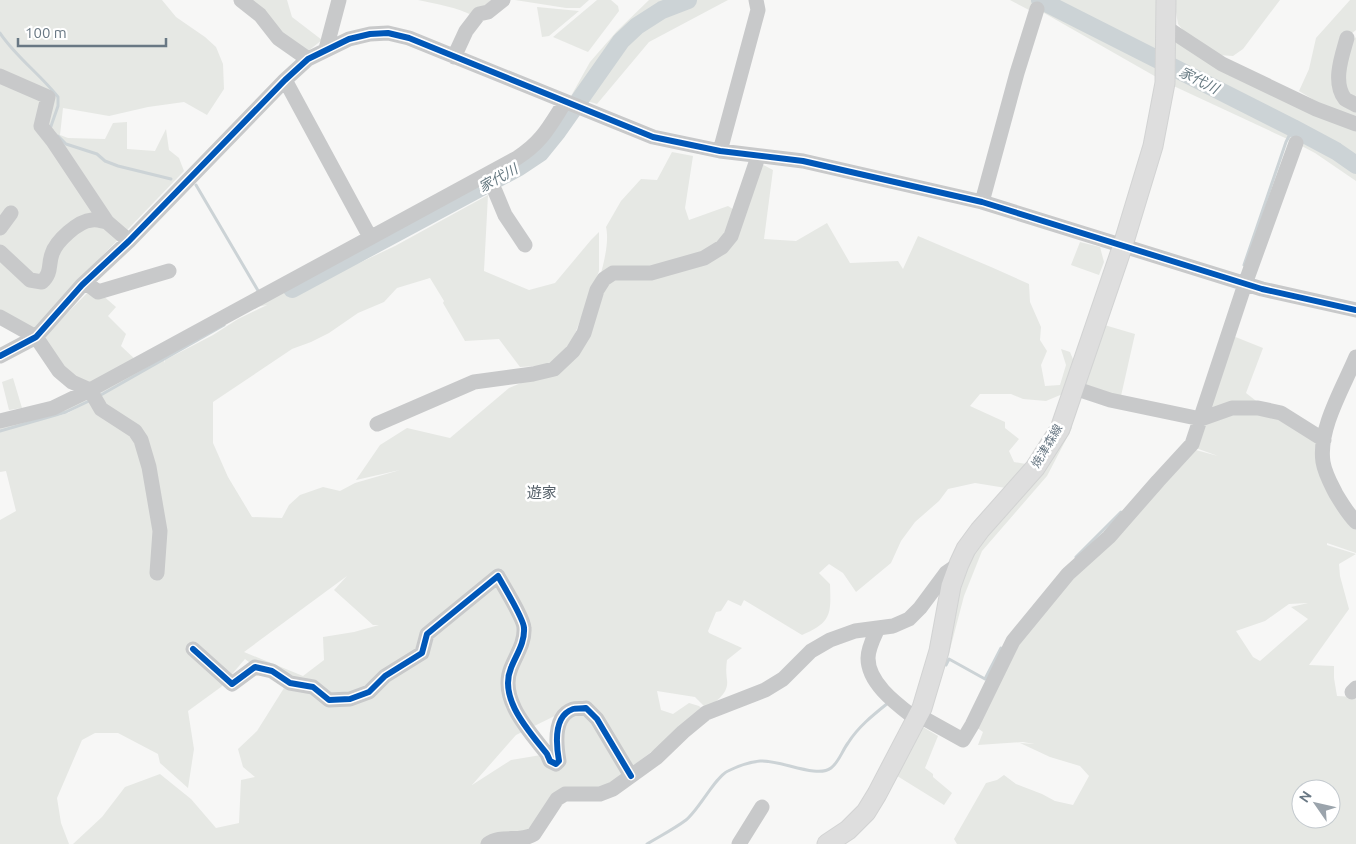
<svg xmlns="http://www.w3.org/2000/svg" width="1356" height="844" font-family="Ubuntu,'Noto Sans JP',sans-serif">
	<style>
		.green { fill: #e6e8e4; fill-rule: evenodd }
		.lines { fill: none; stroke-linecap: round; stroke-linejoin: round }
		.stream { stroke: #ccd3d6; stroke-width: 3 }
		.river { stroke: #ccd3d6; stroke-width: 18 }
		.major-casing { stroke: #d2d3d3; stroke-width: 21 }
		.minor { stroke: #c8c9ca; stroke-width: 15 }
		.major { stroke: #dedede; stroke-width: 19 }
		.cycleway-casing { stroke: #fff; stroke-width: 9 }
		.cycleway { stroke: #0057b8; stroke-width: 6 }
		.labels { text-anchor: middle; stroke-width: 5; stroke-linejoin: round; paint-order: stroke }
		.street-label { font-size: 12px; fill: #697884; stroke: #fff }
		.water-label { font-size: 14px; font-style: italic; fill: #657880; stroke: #fff }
		.quarter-label { font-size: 15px; fill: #56616a; stroke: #fff }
	</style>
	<rect width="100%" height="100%" fill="#f7f7f6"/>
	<path class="green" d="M 0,0 L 162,0 L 176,17 L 205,37 L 216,47 L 223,64 L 224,89 L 207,115 L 184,102 L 148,107 L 109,116 L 63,108 L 60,135 L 68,138 L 105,139 L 113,123 L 127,122 L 127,149 L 155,151 L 166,129 L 169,150 L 179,158 L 184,171 L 79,280 L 47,316 L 32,330 L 0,310 Z
		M 241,0 L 287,0 L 292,17 L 322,40 L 303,55 Z
		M 418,0 L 491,0 L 474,16 C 456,7 437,4 418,0 Z
		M 515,0 L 589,0 L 580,8 L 566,8 Z
		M 597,0 L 611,0 L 618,6 L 619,11 L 588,52 L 553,37 Z
		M 649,0 L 728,0 L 649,42 L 597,104 L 571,96 L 590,62 L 617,31 Z
		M 1010,0 L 1160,0 L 1163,28 L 1195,45 L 1178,24 L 1174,0 L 1280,0 L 1243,49 L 1233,56 L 1219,55 L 1352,123 L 1299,91 L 1309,69 L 1316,38 L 1350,0 L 1356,0 L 1356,30 L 1346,38 L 1351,42 L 1356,37 L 1356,181 L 1315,153 L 1296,143 L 1165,82 L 1037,9 L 1029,10 Z
		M 537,7 L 579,11 L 549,36 L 542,37 Z
		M 562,109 L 575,118 L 542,158 L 512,179 L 357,264 L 395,246 L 488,195 L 484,271 L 529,290 L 555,283 L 591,240 L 599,232 L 599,271 L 573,339 L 573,351 C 584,321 613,256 606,227 L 621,201 L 641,179 L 657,180 L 672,152 L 693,156 L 685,208 L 689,220 L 728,206 L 739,213 L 756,161 L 773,170 L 764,239 L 796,241 L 827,223 L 850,263 L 898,261 L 903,269 L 918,236 L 991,267 L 1029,284 L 1030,302 L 1041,327 L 1040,340 L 1047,351 L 1041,365 L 1045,386 L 1060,385 L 1066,365 L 1061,349 L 1070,352 L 1075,364 L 1065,393 L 1046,401 L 1023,399 L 1011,394 L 980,394 L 970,406 L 1005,422 L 1005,428 L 1019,439 L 1009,451 L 1014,462 L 1026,464 L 1006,488 L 975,483 L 948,489 L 939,501 L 915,522 L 901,541 L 891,563 L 856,592 L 843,573 L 829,564 L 819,573 L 830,584 C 831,614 832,622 802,635 L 744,600 L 741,606 L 728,600 L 721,611 L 716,612 L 708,631 L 709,633 L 742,648 L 727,660 C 726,667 726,672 727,680 C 729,693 716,701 707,709 L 695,697 L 657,691 L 661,710 L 673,714 L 689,703 L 699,706 L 708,714 L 679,731 L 601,790 L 557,799 L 539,827 L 486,844 L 73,844 L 102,817 L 125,787 L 160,774 L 191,799 L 216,828 L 239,823 L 241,780 L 255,777 L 243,767 L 238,749 L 257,731 L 284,688 L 245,659 L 221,687 L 188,711 L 194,749 L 188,788 L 160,763 L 158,754 L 118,733 L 95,733 L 82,740 L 57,798 L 61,823 L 69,844 L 0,844 L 0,520 L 16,511 L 6,471 L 0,472 L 0,422 L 90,390 L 74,379 L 43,338 L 93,287 L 116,307 L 108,316 L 126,334 L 121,346 L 138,362 L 533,149 ZM 430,278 L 444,301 L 443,303 L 465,341 L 499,339 L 520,367 L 557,365 L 554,369 L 509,388 L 450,438 L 407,428 L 380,445 L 356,480 L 400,470 L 355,483 L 340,491 L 323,487 L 300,495 L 289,505 L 282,518 L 252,517 L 228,477 L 213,443 L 213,402 L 292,349 L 311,342 L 329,333 L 358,313 L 384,302 L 397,288 ZM 267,305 L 238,319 L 213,335 L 165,360 L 164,363 L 164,360 L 68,413 L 58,416 L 126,380 L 252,308 ZM 347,576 L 334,590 L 373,625 L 379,625 L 354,632 L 323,637 L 324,660 L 303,676 L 244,652 ZM 579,704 L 558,728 L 547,754 L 511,760 L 472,785 L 516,735 Z
		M 1080,242 L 1100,247 L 1104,262 L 1099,275 L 1071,265 Z
		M 1101,324 L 1135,334 L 1121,396 L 1080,387 Z
		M 1233,336 L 1263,348 L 1246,393 L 1260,404 L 1208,408 Z
		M 13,378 L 22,408 L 9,410 L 2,382 Z
		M 1235,408 L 1263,409 L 1322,439 L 1344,515 L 1356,522 L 1356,553 L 1327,543 L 1327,545 L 1356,554 L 1339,564 L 1340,576 L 1349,609 L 1309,665 L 1334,666 L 1334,678 L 1337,696 L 1355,697 L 1356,700 L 1356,844 L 957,844 L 954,839 L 986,783 L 997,780 L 1004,775 L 1016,784 L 1042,794 L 1055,801 L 1073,805 L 1089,776 L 1080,766 L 1050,757 L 1020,743 L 1034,744 L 1023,742 L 978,745 L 983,732 L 976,727 L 1012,655 L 1039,616 L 1192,449 L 1218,456 L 1193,447 L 1203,422 ZM 1308,603 L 1291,607 L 1308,619 L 1260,661 L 1253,657 L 1236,631 L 1265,621 L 1289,604 ZM 1301,789 L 1331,789 L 1331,819 L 1301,819 Z
		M 1071,416 L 1072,428 L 1047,476 L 982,551 L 964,596 L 948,657 L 940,663 L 957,582 L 970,553 Z
		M 918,724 L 938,736 L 925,768 L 933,774 L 933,777 L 952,793 L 944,805 L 894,774 Z"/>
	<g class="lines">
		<path class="stream" d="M 0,33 C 16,57 40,74 58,97 L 58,106 L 50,129 L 52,130
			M 58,136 L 66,144 L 97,154 L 105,161 L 118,166 L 171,179
			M 196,185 L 260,294
			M 1244,265 L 1286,142 L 1293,128
			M 99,396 L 224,325
			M 0,431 L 66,412 L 91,400
			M 1076,557 L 1121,512
			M 946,665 L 949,659 L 985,679 L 1001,648
			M 647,844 C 660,836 674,829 686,820 C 699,810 715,777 728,771 C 738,766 750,762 760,761 C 779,759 817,779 831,768 C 839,762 842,751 848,743 C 858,727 873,715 888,703"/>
		<path class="river" d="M 1040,0 L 1293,128 L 1336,151 L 1356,165
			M 292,289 L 519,167 L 540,153 L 557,132 L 621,41 L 637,26 L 662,10 L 688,0"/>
		<g class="major-casing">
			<path id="major" d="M 827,844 L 848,830 L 866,812 L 877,794 L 922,708 L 939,651 L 951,586 L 959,564 L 966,549 L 980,530 L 1035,468 L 1060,429 L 1123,245 L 1153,146 L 1165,83 L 1166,0"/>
		</g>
		<path class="minor" d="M 241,0 L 260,15 L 278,38 L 308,59
			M 1167,28 L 1222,64 L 1316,109 L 1356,124
			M 1347,38 C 1342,56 1332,82 1345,99 C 1348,101 1353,103 1356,105
			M 326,49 L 339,0
			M 454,57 L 466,31 L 479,14 L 488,12 L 503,0
			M 0,76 L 48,97 L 41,126 L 53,141 L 107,222 L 129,241
			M 285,80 L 370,237
			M 720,151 L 758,10 L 756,0
			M 495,191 L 505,215 L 525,245
			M 982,202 L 1017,73 L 1037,9
			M 0,228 L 11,213
			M 0,252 L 30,280 L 42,282 C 52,273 48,265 52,254 C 56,241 78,221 92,220 C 96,219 102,221 107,222
			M 85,282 L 98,292 L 169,271
			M 0,317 L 36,337 L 59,371 L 72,382 L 90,390 L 101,409 L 135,431 L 141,440 L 149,467 L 160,531 L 157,573
			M 0,356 L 36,337 L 82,285 L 129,241 L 285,80 L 308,59 L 349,39 L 370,34 L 388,33 L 409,38 L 653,137 L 720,151 L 803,161 L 982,202 L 1262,289 L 1356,310
			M 1356,357 C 1343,388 1318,429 1323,462 C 1325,474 1331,484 1336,494 C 1342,504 1348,514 1356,522
			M 1074,388 L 1110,400 L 1201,419 L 1232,408 L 1258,408 L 1281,413 L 1324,440
			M 0,421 L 53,408 L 90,390 L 517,158 C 542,142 549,127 565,102
			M 377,424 L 474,382 L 533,374 L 554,369 L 573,351 L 584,333 L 597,290 L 604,279 L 613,273 L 651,273 L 704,258 L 722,247 L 731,236 L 758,157
			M 878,628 C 874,637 868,648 868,658 C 868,684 898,705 916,719
			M 193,649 L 232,684 L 255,667 L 272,671 L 290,683 L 313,687 L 329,700 L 350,699 L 369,692 L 385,676 L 422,653 L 427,634 L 498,576 C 504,587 524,619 524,628 C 525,643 516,655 511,668 C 498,699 530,732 547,754 L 550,761 L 556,764 L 559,761 C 556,744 553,716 573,709 C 576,708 582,709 586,708 L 597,719 L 631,776
			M 1352,692 L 1356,688
			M 918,715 L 963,740 L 972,725 L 1013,641 L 1068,574 L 1109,537 L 1158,481 L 1192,444 L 1245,284 L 1296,143
			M 488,844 C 501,834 520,843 534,834 L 557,799 L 565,794 L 600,794 L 613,789 L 656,758 L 683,732 L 706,713 L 765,690 L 783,679 L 811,651 L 830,640 L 855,631 L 893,626 L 909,619 L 920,608 L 946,573 L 959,564
			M 739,844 L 762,807"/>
		<use href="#major" class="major"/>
		<g class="cycleway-casing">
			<path id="cycleway" d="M 0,356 L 36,337 L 82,285 L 129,241 L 285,80 L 308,59 L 349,39 L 370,34 L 388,33 L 409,38 L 653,137 L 720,151 L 803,161 L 982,202 L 1262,289 L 1356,310
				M 193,649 L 232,684 L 255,667 L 272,671 L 290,683 L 313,687 L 329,700 L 350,699 L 369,692 L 385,676 L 422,653 L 427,634 L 498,576 C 504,587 524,619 524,628 C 525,643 516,655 511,668 C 498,699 530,732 547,754 L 550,761 L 556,764 L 559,761 C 556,744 553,716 573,709 C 576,708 582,709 586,708 L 597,719 L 631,776"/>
		</g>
		<use href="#cycleway" class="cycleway"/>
	</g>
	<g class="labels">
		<g class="street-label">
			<text transform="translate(1047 446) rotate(-59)" y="4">焼津森線</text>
		</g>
		<g class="water-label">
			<text transform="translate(1199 80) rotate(27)" y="5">家代川</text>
			<text transform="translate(498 178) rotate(-29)" y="5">家代川</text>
		</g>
		<g class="quarter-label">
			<text x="542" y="498">遊家</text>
		</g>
	</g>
	<g transform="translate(1316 804) rotate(304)"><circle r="24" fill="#ffffff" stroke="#c3c9ce"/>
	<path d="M0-4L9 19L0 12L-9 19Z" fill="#9ba4ac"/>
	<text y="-8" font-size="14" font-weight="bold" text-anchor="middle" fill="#697884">N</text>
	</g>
	<path d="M18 38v8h148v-8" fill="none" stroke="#697884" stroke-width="2.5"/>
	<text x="25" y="38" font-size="15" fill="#697884" stroke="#ffffff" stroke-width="4" paint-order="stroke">100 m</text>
</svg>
